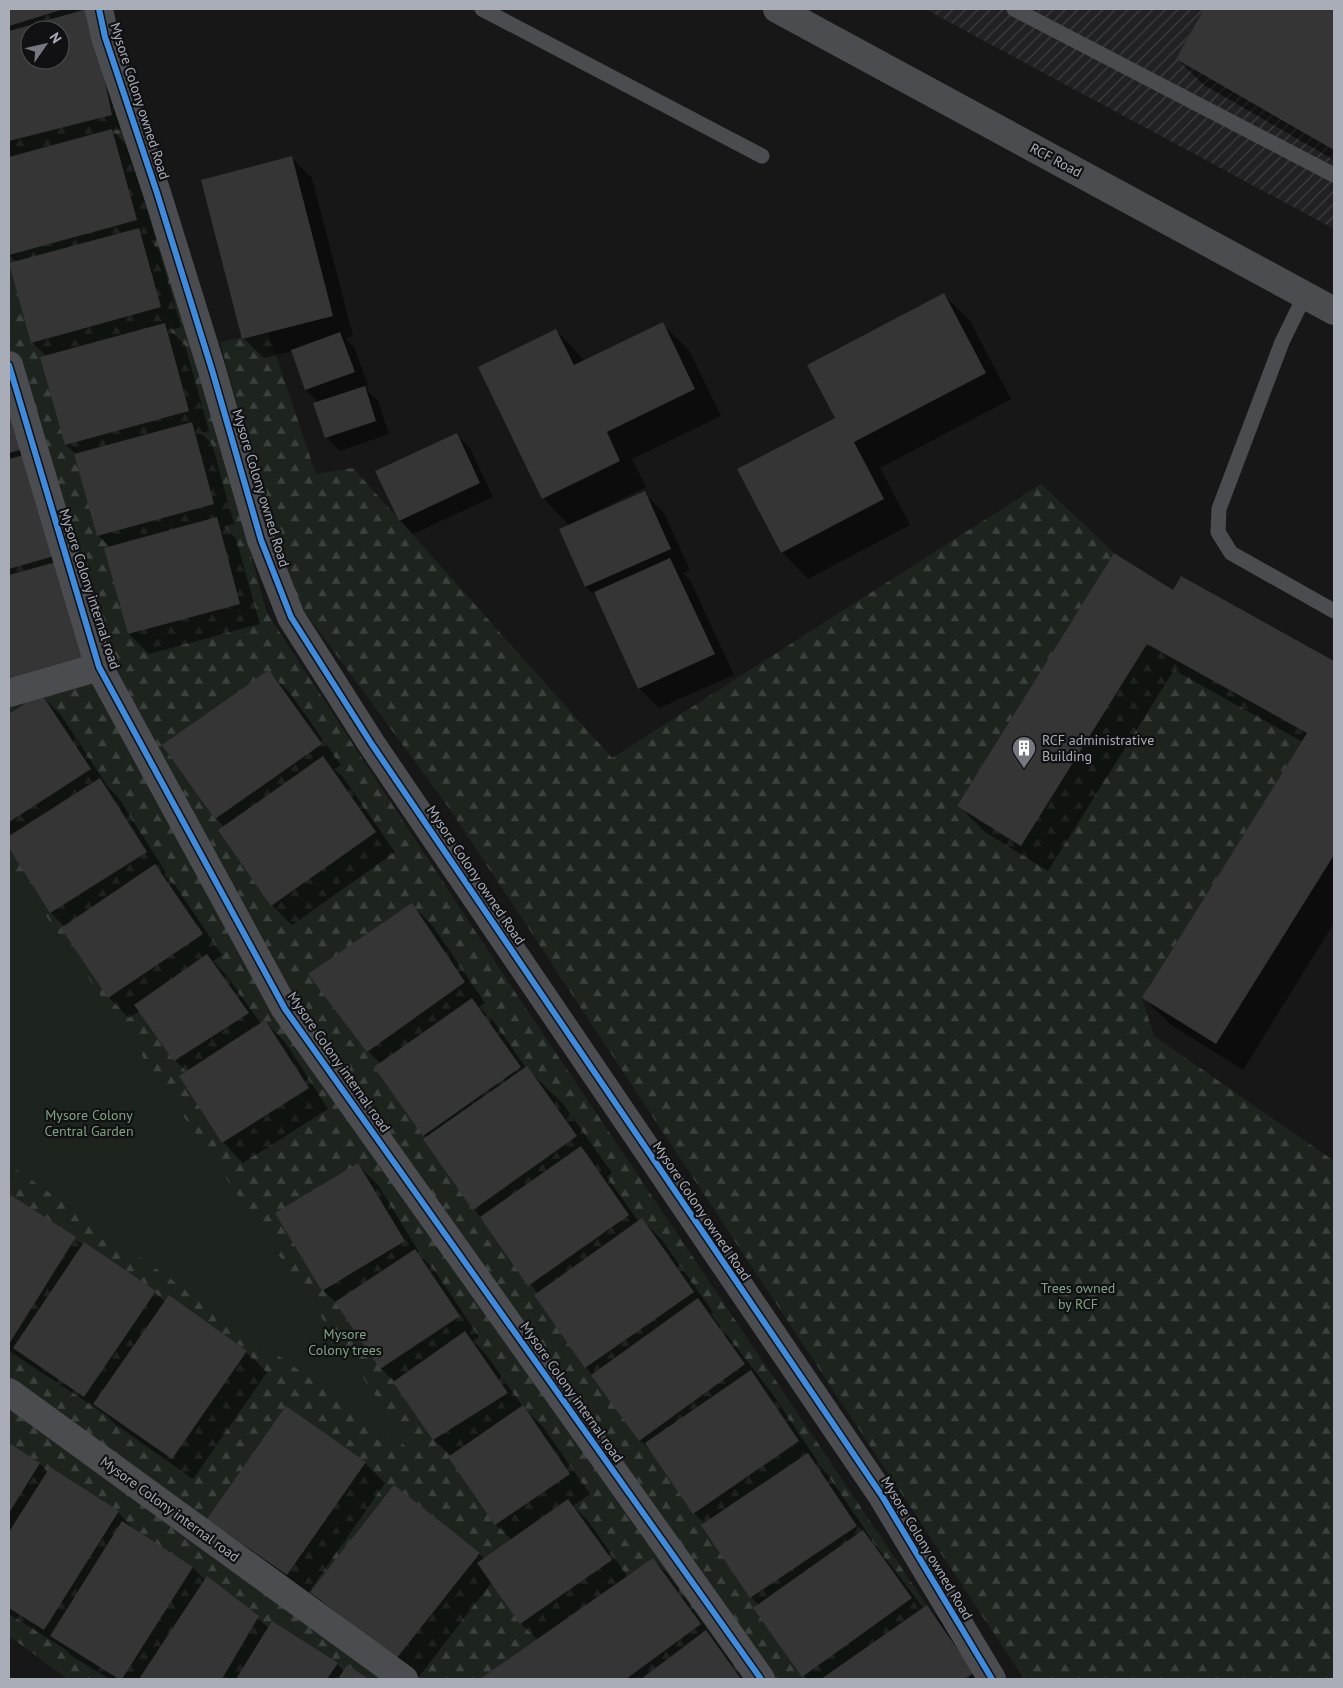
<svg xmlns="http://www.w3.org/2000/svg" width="1343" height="1688" font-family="'PT Sans',sans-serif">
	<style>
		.industrial { fill: url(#industrial-furrows) }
		.forest { fill: url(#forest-firs); fill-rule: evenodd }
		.green { fill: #1d241e }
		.shadow { fill: #0007; fill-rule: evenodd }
		.building { fill: #353536; fill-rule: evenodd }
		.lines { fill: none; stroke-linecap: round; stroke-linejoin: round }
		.service { stroke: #4b4c50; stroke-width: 15 }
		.minor { stroke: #4b4c50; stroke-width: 28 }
		.tertiary { stroke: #4b4c50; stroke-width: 28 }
		.cycleway-casing { stroke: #111113; stroke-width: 9 }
		.cycleway { stroke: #408adc; stroke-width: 6 }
		.labels { text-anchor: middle; stroke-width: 4.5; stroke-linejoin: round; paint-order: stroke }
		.street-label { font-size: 14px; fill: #a8adb8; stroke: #111113 }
		.poi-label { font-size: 14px; fill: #a8adb8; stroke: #111113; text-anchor: start }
		.park-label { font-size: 14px; fill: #7fa381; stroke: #111113 }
	</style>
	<defs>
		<pattern id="industrial-furrows" width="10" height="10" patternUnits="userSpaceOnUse" patternTransform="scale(1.25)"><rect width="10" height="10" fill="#212123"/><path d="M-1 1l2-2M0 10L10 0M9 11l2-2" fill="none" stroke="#3e3f41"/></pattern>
		<pattern id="forest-firs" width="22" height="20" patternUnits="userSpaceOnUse" patternTransform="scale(1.25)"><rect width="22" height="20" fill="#1d241e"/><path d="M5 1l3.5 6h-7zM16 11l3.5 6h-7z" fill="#3b413d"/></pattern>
	</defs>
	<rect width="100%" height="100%" fill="#171717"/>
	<path class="industrial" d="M 925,9 L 1334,9 L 1334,229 Z"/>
	<path class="forest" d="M 9,9 L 83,9 L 200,373 L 267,613 L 511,986 L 976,1679 L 68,1679 L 9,1636 ZM 30,30 L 60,30 L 60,60 L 30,60 Z
		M 268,332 L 316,474 L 353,468 L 612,758 L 1041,484 L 1114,553 L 957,806 L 1021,845 L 1147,644 L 1307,733 L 1142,998 L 1154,1036 L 1334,1161 L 1334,1679 L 1024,1679 L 449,808 L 288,589 L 220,342 Z"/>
	<path class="green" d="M 9,862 L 414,1452 L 9,1164 Z"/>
	<path class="shadow" d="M 9,9 L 99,9 L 125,128 L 113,131 L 132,151 L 156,240 L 151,241 L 159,250 L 181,327 L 170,330 L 185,345 L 209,431 L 201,433 L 212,444 L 234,524 L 224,526 L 236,539 L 260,624 L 149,654 L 129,634 L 110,547 L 98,535 L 76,454 L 66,445 L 47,357 L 32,342 L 16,262 L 9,255 ZM 30,30 L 60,30 L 60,60 L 30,60 Z
		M 1206,9 L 1334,10 L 1334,160 L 1204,85 L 1177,59 Z
		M 292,158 L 312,178 L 353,336 L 345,338 L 354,347 L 368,385 L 364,387 L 378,401 L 389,434 L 340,451 L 326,437 L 319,403 L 306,390 L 292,351 L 264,358 L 243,338 Z
		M 944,295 L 970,321 L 1011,399 L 880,468 L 910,525 L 808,579 L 782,552 Z
		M 662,324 L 689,350 L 721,416 L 632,459 L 646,487 L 589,515 L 590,517 L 644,493 L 664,513 L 690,570 L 683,573 L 690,580 L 734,675 L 659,708 L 639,688 L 598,599 L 586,587 L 560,530 L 570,526 L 543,498 L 556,330 L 585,361 Z
		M 9,373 L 67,569 L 9,691 Z
		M 456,435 L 470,448 L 493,497 L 413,534 L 400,520 Z
		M 1181,577 L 1334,663 L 1334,923 L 1243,1070 L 1170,1024 L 1144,998 L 1303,742 L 1174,670 L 1048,871 L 985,832 L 958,805 L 1173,592 Z
		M 269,672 L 289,692 L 341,765 L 334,769 L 343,777 L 395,852 L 292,925 L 272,905 L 219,830 L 224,827 L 216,818 Z
		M 41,695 L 61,715 L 108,787 L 120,800 L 166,873 L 164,875 L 175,885 L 222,955 L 213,961 L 227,976 L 261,1024 L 265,1022 L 285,1042 L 328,1109 L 243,1163 L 223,1142 L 181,1076 L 187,1072 L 175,1060 L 140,1011 L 129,1018 L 109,998 L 62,929 L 65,927 L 51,913 L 9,845 L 9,716 Z
		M 412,905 L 432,925 L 485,1003 L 479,1007 L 492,1019 L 526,1068 L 563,1104 L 612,1173 L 607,1177 L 639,1222 L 642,1220 L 662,1240 L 713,1312 L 711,1314 L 771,1392 L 818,1462 L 817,1463 L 828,1475 L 874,1543 L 924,1609 L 927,1607 L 947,1627 L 983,1679 L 806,1679 L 803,1676 L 755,1608 L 759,1605 L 751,1597 L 705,1524 L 694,1513 L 653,1453 L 640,1440 L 586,1367 L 535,1295 L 538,1294 L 474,1209 L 424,1135 L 381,1064 L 368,1051 Z
		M 358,1165 L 378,1185 L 422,1257 L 435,1271 L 479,1337 L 473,1341 L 485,1353 L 523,1407 L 543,1427 L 590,1494 L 573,1506 L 588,1521 L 628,1577 L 653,1559 L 667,1573 L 743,1679 L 482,1679 L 538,1640 L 521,1624 L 492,1582 L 417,1679 L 332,1613 L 310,1591 L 308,1594 L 229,1539 L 209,1518 L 365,1463 L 385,1483 L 311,1589 L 313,1591 L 479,1553 L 485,1560 L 512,1540 L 496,1525 L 451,1456 L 434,1440 L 395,1383 L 381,1368 L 340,1307 L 323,1290 Z
		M 9,1196 L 155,1292 L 166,1303 L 246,1352 L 267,1372 L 193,1479 L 115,1424 L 106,1415 L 9,1351 Z
		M 9,1445 L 40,1464 L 48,1472 L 118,1512 L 137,1533 L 193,1568 L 206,1581 L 208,1578 L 269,1628 L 337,1664 L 344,1671 L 347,1667 L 367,1679 L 109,1679 L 72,1656 L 65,1649 L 9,1614 Z"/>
	<path class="building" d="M 9,9 L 64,9 L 9,26 Z
		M 87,9 L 90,9 L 112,115 L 9,141 L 9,31 ZM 30,30 L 60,30 L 60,60 L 30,60 Z
		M 1204,9 L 1334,9 L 1334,150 L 1176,59 Z
		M 112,129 L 137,220 L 9,255 L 9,157 Z
		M 292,156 L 333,316 L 242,339 L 201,180 Z
		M 139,228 L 161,307 L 31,343 L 9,263 Z
		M 944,293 L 986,373 L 854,442 L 884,499 L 781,553 L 737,469 L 835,418 L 807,365 Z
		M 663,322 L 695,389 L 607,432 L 620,461 L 542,499 L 478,367 L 556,329 L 574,365 Z
		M 165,323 L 189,411 L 65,445 L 40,357 Z
		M 340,332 L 355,372 L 305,390 L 291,350 Z
		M 365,386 L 376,421 L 325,438 L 313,403 Z
		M 9,404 L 23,449 L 9,453 Z
		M 192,422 L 214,504 L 97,536 L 74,454 Z
		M 457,433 L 480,483 L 399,521 L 375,471 Z
		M 24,455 L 54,556 L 9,569 L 9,459 Z
		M 645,491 L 671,549 L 585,587 L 559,529 Z
		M 217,517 L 240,604 L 128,634 L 104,548 Z
		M 1114,553 L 1173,590 L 1181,576 L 1334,661 L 1334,855 L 1216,1044 L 1142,998 L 1307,733 L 1147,644 L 1021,846 L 957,806 Z
		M 670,558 L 715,654 L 638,689 L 594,592 Z
		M 56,562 L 85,658 L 9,683 L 9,575 Z
		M 269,670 L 322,744 L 215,819 L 162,745 Z
		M 41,693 L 91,769 L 9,822 L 9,714 Z
		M 323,756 L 376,832 L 271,906 L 218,830 Z
		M 100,778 L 147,852 L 50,913 L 9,848 L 9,836 Z
		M 155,864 L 203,934 L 108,998 L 61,928 Z
		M 412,903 L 465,982 L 367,1052 L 308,974 Z
		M 207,954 L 249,1013 L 174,1061 L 134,1005 Z
		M 472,998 L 521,1067 L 423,1136 L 374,1067 Z
		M 265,1020 L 309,1088 L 222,1143 L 179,1076 Z
		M 527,1066 L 577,1136 L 473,1210 L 423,1139 Z
		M 581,1146 L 629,1215 L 528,1286 L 480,1217 Z
		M 358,1163 L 405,1241 L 322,1291 L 275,1213 Z
		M 9,1194 L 76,1237 L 9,1344 Z
		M 642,1218 L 694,1292 L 585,1368 L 534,1295 Z
		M 84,1242 L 156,1291 L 84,1397 L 13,1348 Z
		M 415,1249 L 460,1316 L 380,1369 L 335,1302 Z
		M 169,1295 L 247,1351 L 172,1459 L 93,1404 Z
		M 698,1298 L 745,1364 L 639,1441 L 591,1375 Z
		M 465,1331 L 508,1393 L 433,1440 L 393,1382 Z
		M 751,1370 L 799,1441 L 693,1514 L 645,1443 Z
		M 523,1405 L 570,1474 L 495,1525 L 448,1457 Z
		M 286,1406 L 366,1462 L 287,1575 L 207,1519 Z
		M 9,1443 L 40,1463 L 9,1513 Z
		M 808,1453 L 857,1526 L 750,1598 L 701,1525 Z
		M 50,1467 L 119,1511 L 44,1630 L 9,1608 L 9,1532 Z
		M 394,1485 L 480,1553 L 396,1659 L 310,1592 Z
		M 568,1499 L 612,1560 L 520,1624 L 477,1563 Z
		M 122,1521 L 193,1567 L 122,1679 L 119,1679 L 50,1636 Z
		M 863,1530 L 912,1598 L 802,1677 L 753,1608 Z
		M 653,1558 L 701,1624 L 626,1679 L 480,1679 Z
		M 207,1576 L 259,1616 L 222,1679 L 139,1679 Z
		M 927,1605 L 974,1673 L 964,1679 L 821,1679 Z
		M 272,1621 L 338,1663 L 327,1679 L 236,1679 Z
		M 706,1630 L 741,1679 L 641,1679 Z
		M 347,1665 L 369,1679 L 338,1679 Z"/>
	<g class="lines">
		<path class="service" d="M 482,9 L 762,156
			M 1014,9 L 1334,175
			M 1305,295 L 1282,342 L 1219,509 L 1218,532 L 1231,553 L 1334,611"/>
		<path class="minor" d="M 99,9 L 105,37 L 157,193 L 212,370 L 261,540 L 291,617 L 371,743 L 882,1496 L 992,1679
			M 9,365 L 99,667 L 285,1009 L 761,1679
			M 9,693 L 99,667
			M 9,1392 L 404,1679"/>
		<path class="tertiary" d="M 777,9 L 1334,311"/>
		<g class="cycleway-casing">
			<path id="cycleway" d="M 99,9 L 105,37 L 157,193 L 212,370 L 261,540 L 291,617 L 371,743 L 882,1496 L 992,1679
				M 9,365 L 99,667 L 285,1009 L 761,1679"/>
		</g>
		<use href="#cycleway" class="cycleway"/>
	</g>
	<defs>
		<g id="building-pin" transform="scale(1.25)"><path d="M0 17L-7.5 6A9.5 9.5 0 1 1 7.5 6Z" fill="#757880" stroke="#111113"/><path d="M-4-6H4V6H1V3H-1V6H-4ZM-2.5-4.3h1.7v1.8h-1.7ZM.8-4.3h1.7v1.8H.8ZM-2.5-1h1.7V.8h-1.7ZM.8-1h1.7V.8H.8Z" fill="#fff"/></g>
	</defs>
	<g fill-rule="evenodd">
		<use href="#building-pin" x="1024" y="748"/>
	</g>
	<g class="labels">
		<g class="street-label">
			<text transform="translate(140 101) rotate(72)" y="5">Mysore Colony owned Road</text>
			<text transform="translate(1056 160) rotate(28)" y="5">RCF Road</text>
			<text transform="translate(261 488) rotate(73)" y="5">Mysore Colony owned Road</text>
			<text transform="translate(90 589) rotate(72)" y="5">Mysore Colony internal road</text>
			<text transform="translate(476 875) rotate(56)" y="5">Mysore Colony owned Road</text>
			<text transform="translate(339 1062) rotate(55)" y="5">Mysore Colony internal road</text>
			<text transform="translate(702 1211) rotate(56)" y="5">Mysore Colony owned Road</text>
			<text transform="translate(572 1392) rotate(55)" y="5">Mysore Colony internal road</text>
			<text transform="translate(170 1509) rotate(36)" y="5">Mysore Colony internal road</text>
			<text transform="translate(927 1548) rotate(59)" y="5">Mysore Colony owned Road</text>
		</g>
		<g class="poi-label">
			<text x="1042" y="745">RCF administrative<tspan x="1042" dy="16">Building</tspan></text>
		</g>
		<g class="park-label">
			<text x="89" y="1120">Mysore Colony<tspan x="89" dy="16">Central Garden</tspan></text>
			<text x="1078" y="1293">Trees owned<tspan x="1078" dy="16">by RCF</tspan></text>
			<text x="345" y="1339">Mysore<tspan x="345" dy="16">Colony trees</tspan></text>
		</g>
	</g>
	<rect width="1343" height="1688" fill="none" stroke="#a8adb8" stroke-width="20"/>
	<g transform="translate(45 45) rotate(56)"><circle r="24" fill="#111113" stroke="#4d4f55"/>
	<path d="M0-4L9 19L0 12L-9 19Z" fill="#757880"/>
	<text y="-8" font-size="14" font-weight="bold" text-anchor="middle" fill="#a8adb8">N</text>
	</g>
</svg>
